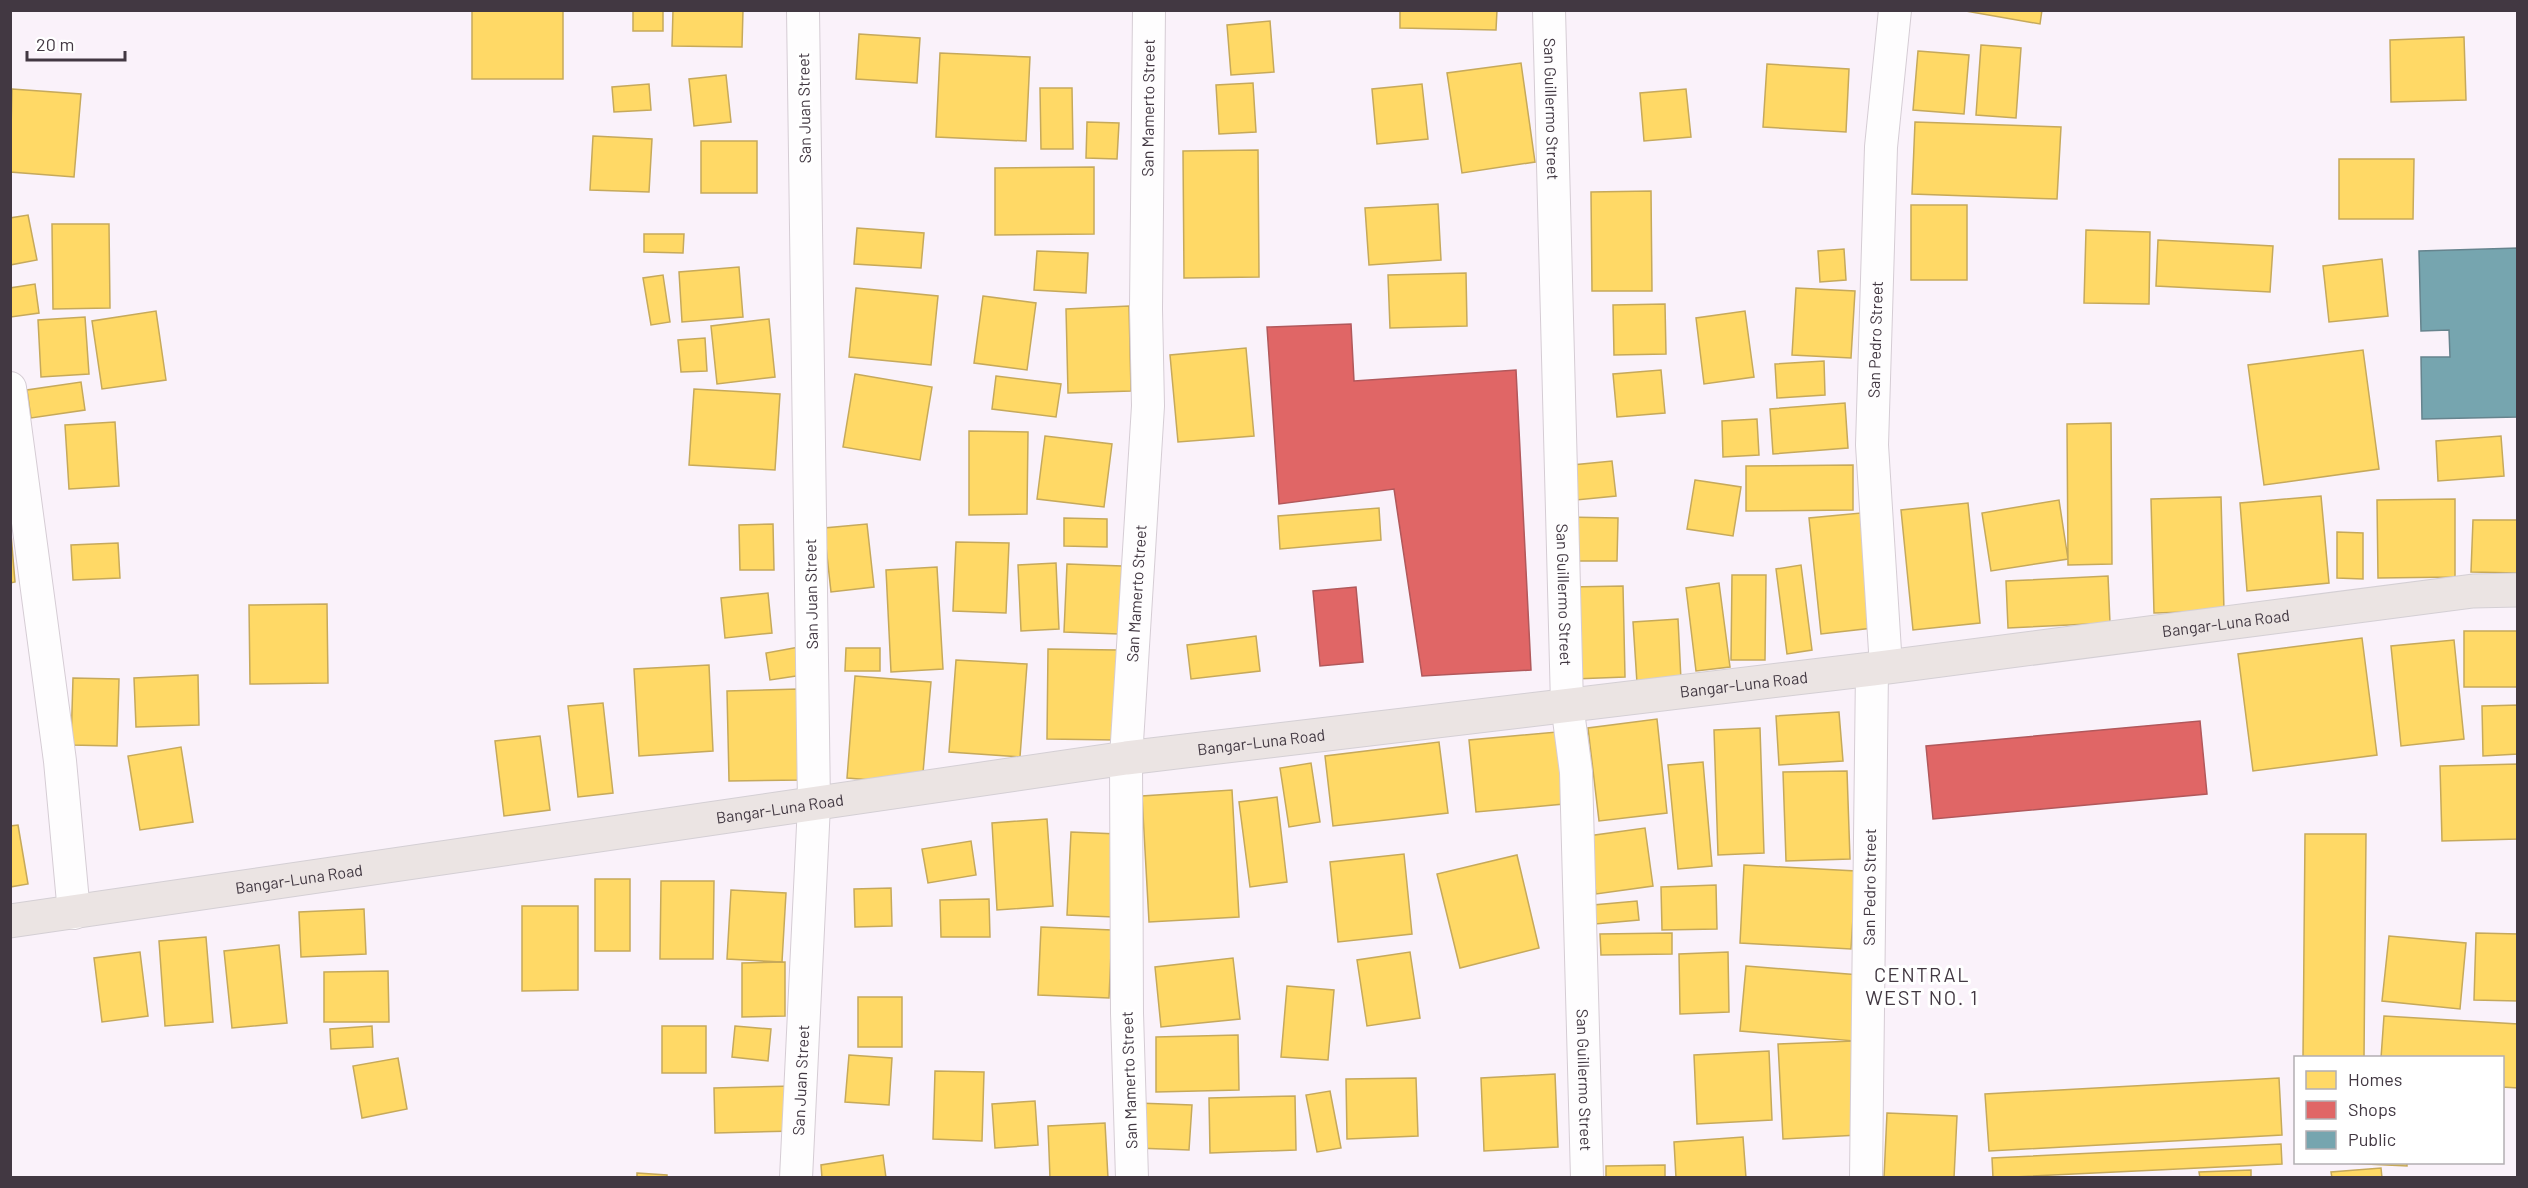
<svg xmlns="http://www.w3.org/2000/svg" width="2528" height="1188" font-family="Barlow,sans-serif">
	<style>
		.homes { fill: #ffd966; stroke: #c6a95b; stroke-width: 1.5 }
		.shops { fill: #e06666; stroke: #b1585b; stroke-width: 1.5 }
		.public { fill: #76a5af; stroke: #66848e; stroke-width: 1.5 }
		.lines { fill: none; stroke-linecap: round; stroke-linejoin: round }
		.minor-casing { stroke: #d5ccd4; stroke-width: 34 }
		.major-casing { stroke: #d4cfd4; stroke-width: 35 }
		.minor { stroke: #fefdfe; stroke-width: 32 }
		.major { stroke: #ebe4e3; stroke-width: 33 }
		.labels { text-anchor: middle; stroke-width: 6; stroke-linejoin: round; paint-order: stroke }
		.street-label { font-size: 16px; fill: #423842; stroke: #fff }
		.quarter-label { font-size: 20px; letter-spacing: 1.5px; fill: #423842; stroke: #fff }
	</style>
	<rect width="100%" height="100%" fill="#faf2fa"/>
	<path class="homes" d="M 472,10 L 563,10 L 563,79 L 472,79 Z
		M 633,10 L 663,10 L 663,31 L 633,31 Z
		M 673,10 L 743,10 L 742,47 L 672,46 Z
		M 1400,10 L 1497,10 L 1496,30 L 1400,28 Z
		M 1960,10 L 2042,10 L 2040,24 Z
		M 1270,21 L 1274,72 L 1231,75 L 1227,25 Z
		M 859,34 L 920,38 L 917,83 L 856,79 Z
		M 2464,37 L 2466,100 L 2391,102 L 2390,40 Z
		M 1981,45 L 2021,48 L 2016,118 L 1976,115 Z
		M 1918,51 L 1969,55 L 1964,114 L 1913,110 Z
		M 940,53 L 1030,57 L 1026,141 L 936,137 Z
		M 1521,63 L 1535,162 L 1462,173 L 1447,73 Z
		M 1767,64 L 1849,69 L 1846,132 L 1763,127 Z
		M 726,75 L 731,122 L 694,126 L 689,79 Z
		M 1253,83 L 1256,132 L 1219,134 L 1216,85 Z
		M 649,84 L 651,110 L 614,112 L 612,87 Z
		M 1422,84 L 1428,139 L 1377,144 L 1372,89 Z
		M 1040,88 L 1072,88 L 1073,149 L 1041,149 Z
		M 12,89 L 81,94 L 74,177 L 10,172 Z
		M 1686,89 L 1691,137 L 1644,141 L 1640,93 Z
		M 1087,122 L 1119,123 L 1117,159 L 1086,158 Z
		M 1915,122 L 2061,127 L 2057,199 L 1912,194 Z
		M 593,136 L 652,139 L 649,192 L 590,190 Z
		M 701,141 L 757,141 L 757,193 L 701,193 Z
		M 1258,150 L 1259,277 L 1184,278 L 1183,151 Z
		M 2339,159 L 2414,159 L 2413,219 L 2339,219 Z
		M 1094,167 L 1094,234 L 995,235 L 995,168 Z
		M 1651,191 L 1652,291 L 1592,291 L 1591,192 Z
		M 1438,204 L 1441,260 L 1369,265 L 1365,208 Z
		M 1911,205 L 1967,205 L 1967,280 L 1911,280 Z
		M 28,215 L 37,260 L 10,265 L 10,218 Z
		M 52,224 L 109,224 L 110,308 L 53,309 Z
		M 857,228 L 924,233 L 921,268 L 854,264 Z
		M 2086,230 L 2150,232 L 2149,304 L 2084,303 Z
		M 644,234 L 684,234 L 683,253 L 644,252 Z
		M 2158,240 L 2273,246 L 2270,292 L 2156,286 Z
		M 1844,249 L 1846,280 L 1820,282 L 1818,251 Z
		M 1037,251 L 1088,253 L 1086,293 L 1034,290 Z
		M 2382,259 L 2388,316 L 2329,322 L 2323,266 Z
		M 739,267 L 743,317 L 682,322 L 679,272 Z
		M 1466,273 L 1467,326 L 1390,328 L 1388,275 Z
		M 663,275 L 670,322 L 651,325 L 643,278 Z
		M 35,284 L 39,313 L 11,317 L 10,288 Z
		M 856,288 L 938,296 L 931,365 L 849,357 Z
		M 1796,288 L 1855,291 L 1851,358 L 1792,355 Z
		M 983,296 L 1036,303 L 1027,370 L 974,363 Z
		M 1665,304 L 1666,354 L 1614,355 L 1613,305 Z
		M 1129,306 L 1131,391 L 1068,393 L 1066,309 Z
		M 156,311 L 166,380 L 102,389 L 92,321 Z
		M 1745,311 L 1754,377 L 1704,384 L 1696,318 Z
		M 85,317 L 89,374 L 41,377 L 38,320 Z
		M 769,319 L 775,377 L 717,384 L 711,326 Z
		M 705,338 L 707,371 L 681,372 L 678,340 Z
		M 1246,348 L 1254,436 L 1178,442 L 1170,355 Z
		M 2363,350 L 2379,469 L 2264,485 L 2248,365 Z
		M 1824,361 L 1825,395 L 1777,398 L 1775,364 Z
		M 1661,370 L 1665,413 L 1617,417 L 1613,374 Z
		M 855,374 L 932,387 L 920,460 L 843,447 Z
		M 996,376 L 1061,384 L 1056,417 L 992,409 Z
		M 81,382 L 85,410 L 31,418 L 27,390 Z
		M 694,389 L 780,394 L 775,470 L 689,465 Z
		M 1845,403 L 1848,448 L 1773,454 L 1770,409 Z
		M 1757,419 L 1759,455 L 1723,457 L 1722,421 Z
		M 115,422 L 119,486 L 69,489 L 65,425 Z
		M 2111,423 L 2112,564 L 2068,565 L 2067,424 Z
		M 969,431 L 1028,432 L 1027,514 L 969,515 Z
		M 1045,436 L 1112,444 L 1104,507 L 1037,499 Z
		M 2501,436 L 2504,476 L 2438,481 L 2436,441 Z
		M 1612,461 L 1616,496 L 1576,500 L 1572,465 Z
		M 1853,465 L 1853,510 L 1746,511 L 1746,466 Z
		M 1695,480 L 1741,487 L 1733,536 L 1687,529 Z
		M 2321,496 L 2329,583 L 2247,591 L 2240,503 Z
		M 2221,497 L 2224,611 L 2154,613 L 2151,499 Z
		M 2455,499 L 2455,577 L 2378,578 L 2377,500 Z
		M 2059,500 L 2068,559 L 1991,571 L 1982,513 Z
		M 1968,503 L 1980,623 L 1913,630 L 1901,510 Z
		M 1379,508 L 1381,540 L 1280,549 L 1278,516 Z
		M 1861,513 L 1873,628 L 1821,634 L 1809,518 Z
		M 1565,517 L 1618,518 L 1617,561 L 1565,561 Z
		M 1064,518 L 1107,519 L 1107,547 L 1064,546 Z
		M 2473,520 L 2518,520 L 2518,573 L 2471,572 Z
		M 10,522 L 15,582 L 10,583 Z
		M 773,524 L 774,570 L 740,570 L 739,525 Z
		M 867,524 L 874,587 L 831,592 L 824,528 Z
		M 2337,532 L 2363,533 L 2363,579 L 2337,578 Z
		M 956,542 L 1009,543 L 1006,613 L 953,611 Z
		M 118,543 L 120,578 L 73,580 L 71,545 Z
		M 1056,563 L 1059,629 L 1021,631 L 1018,565 Z
		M 1067,564 L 1122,566 L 1119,634 L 1064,632 Z
		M 1801,565 L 1812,650 L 1787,654 L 1776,569 Z
		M 937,567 L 943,669 L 891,672 L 886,570 Z
		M 1732,575 L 1766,575 L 1765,660 L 1731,660 Z
		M 2108,576 L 2110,623 L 2008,628 L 2006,581 Z
		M 1719,583 L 1730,667 L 1696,671 L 1686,588 Z
		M 1623,586 L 1625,677 L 1574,679 L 1571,587 Z
		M 768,593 L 772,633 L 725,638 L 721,598 Z
		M 327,604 L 328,683 L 250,684 L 249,605 Z
		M 1678,619 L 1681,680 L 1637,683 L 1633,622 Z
		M 2464,631 L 2518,631 L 2518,687 L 2464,687 Z
		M 1256,636 L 1260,671 L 1191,679 L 1187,645 Z
		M 2362,638 L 2377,755 L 2253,771 L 2238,654 Z
		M 2454,640 L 2464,739 L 2401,746 L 2391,646 Z
		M 805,646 L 809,674 L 770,680 L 766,653 Z
		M 846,648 L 880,648 L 880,671 L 845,671 Z
		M 1048,649 L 1117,650 L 1116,740 L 1047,739 Z
		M 956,660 L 1027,664 L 1020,757 L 949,752 Z
		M 709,665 L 713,751 L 639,756 L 634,669 Z
		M 198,675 L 199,725 L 136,727 L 134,678 Z
		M 855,676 L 931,682 L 922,784 L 847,778 Z
		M 73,678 L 119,679 L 117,746 L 71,745 Z
		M 799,689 L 801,780 L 729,781 L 727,691 Z
		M 603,703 L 613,793 L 578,797 L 568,706 Z
		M 2518,705 L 2518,754 L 2483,756 L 2482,706 Z
		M 1839,712 L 1843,761 L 1779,765 L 1776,716 Z
		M 1657,719 L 1667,813 L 1599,821 L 1588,728 Z
		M 1760,728 L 1764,853 L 1718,855 L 1714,730 Z
		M 1557,732 L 1564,804 L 1476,812 L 1469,740 Z
		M 540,736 L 550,810 L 504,816 L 495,741 Z
		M 1439,742 L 1448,813 L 1333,826 L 1325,756 Z
		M 181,747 L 193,822 L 140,830 L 128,756 Z
		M 1703,762 L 1712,866 L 1678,869 L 1668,765 Z
		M 1311,763 L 1320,822 L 1289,827 L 1280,768 Z
		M 2518,764 L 2518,839 L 2442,841 L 2440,766 Z
		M 1847,771 L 1850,859 L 1786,861 L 1783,772 Z
		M 1232,790 L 1239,917 L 1149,922 L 1142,796 Z
		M 1277,797 L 1287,882 L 1250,887 L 1239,802 Z
		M 1047,819 L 1053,906 L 997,910 L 992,823 Z
		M 18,825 L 28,884 L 10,887 L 10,826 Z
		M 1645,828 L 1653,886 L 1596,894 L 1588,836 Z
		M 1071,832 L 1118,834 L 1114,917 L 1067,915 Z
		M 2305,834 L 2366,834 L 2364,1058 L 2303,1058 Z
		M 971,841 L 976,875 L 928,883 L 922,849 Z
		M 1404,854 L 1412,934 L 1338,942 L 1330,862 Z
		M 1517,855 L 1539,948 L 1460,968 L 1437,874 Z
		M 1744,865 L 1856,871 L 1851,949 L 1740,943 Z
		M 595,879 L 630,879 L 630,951 L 595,951 Z
		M 661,881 L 714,881 L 713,959 L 660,959 Z
		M 1716,885 L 1717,929 L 1662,930 L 1661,887 Z
		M 891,888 L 892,926 L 855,927 L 854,889 Z
		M 731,890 L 786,893 L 782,962 L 727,959 Z
		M 989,899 L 990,937 L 941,937 L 940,900 Z
		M 1637,901 L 1639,920 L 1595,924 L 1593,905 Z
		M 522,906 L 578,906 L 578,990 L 522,991 Z
		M 364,909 L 366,954 L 301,957 L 299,912 Z
		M 1041,927 L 1112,930 L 1109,998 L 1038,995 Z
		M 1672,933 L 1672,954 L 1601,955 L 1600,934 Z
		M 2476,933 L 2518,934 L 2518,1001 L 2474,1000 Z
		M 2389,936 L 2466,943 L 2460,1009 L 2382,1001 Z
		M 206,937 L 213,1022 L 165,1026 L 159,941 Z
		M 279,945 L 287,1023 L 232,1028 L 224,951 Z
		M 140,952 L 148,1016 L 102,1022 L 94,958 Z
		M 1410,952 L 1420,1018 L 1367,1026 L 1357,960 Z
		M 1728,952 L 1729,1012 L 1680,1014 L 1679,954 Z
		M 1233,958 L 1240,1019 L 1161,1027 L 1155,967 Z
		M 785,962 L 785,1016 L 742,1017 L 742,963 Z
		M 1746,966 L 1860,975 L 1854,1041 L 1740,1031 Z
		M 388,971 L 389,1022 L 324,1022 L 324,972 Z
		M 1287,986 L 1334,990 L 1328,1060 L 1281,1057 Z
		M 858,997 L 902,997 L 902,1047 L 858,1047 Z
		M 2384,1016 L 2518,1024 L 2518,1088 L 2502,1087 L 2502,1058 L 2381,1058 Z
		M 372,1026 L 373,1047 L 331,1049 L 330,1029 Z
		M 662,1026 L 706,1026 L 706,1073 L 662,1073 Z
		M 735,1026 L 771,1029 L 768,1061 L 732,1057 Z
		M 1238,1035 L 1239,1090 L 1156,1092 L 1156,1037 Z
		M 1854,1041 L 1859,1135 L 1783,1139 L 1778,1044 Z
		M 1769,1051 L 1772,1120 L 1697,1124 L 1694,1055 Z
		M 849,1055 L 892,1058 L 889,1105 L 845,1102 Z
		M 398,1058 L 407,1109 L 362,1118 L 353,1066 Z
		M 935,1071 L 984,1072 L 982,1141 L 933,1139 Z
		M 1555,1074 L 1558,1147 L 1484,1151 L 1481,1078 Z
		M 1416,1078 L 1418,1136 L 1347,1139 L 1346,1079 Z
		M 2279,1078 L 2282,1135 L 1989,1151 L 1985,1094 Z
		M 794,1086 L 795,1131 L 715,1133 L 714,1088 Z
		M 1330,1091 L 1341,1148 L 1317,1152 L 1306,1095 Z
		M 1295,1096 L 1296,1150 L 1210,1153 L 1209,1098 Z
		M 1035,1101 L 1038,1145 L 995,1148 L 992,1104 Z
		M 1137,1103 L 1192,1105 L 1189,1150 L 1136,1148 Z
		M 1887,1113 L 1957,1116 L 1954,1178 L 1884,1178 Z
		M 1105,1123 L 1108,1178 L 1050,1178 L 1048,1126 Z
		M 1743,1137 L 1746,1178 L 1676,1178 L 1674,1142 Z
		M 2281,1144 L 2282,1164 L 1993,1178 L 1992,1158 Z
		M 883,1155 L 886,1178 L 822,1178 L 821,1165 Z
		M 2324,1162 L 2407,1162 L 2407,1166 Z
		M 1665,1165 L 1665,1178 L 1606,1178 L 1606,1166 Z
		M 2381,1168 L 2382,1178 L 2332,1178 L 2331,1172 Z
		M 2251,1170 L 2251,1178 L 2200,1178 L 2199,1172 Z
		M 637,1173 L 667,1175 L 667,1178 L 637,1178 Z"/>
	<path class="shops" d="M 1351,324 L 1354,381 L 1516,370 L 1531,670 L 1422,676 L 1394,489 L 1279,504 L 1267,327 Z
		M 1356,587 L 1363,662 L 1320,666 L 1313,591 Z
		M 2200,721 L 2207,794 L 1933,819 L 1926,746 Z"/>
	<path class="public" d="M 2518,248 L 2518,417 L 2422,419 L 2421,357 L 2450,357 L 2449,330 L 2421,331 L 2419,251 Z"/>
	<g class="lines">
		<g class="minor-casing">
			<g id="minor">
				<path id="s1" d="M 1549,10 L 1567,704 L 1576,772 L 1587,1178"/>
				<path d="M 10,388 L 60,761 L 74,913"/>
				<path id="s2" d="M 1886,667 L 1872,445 L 1881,147 L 1895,10"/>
				<path id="s3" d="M 796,1178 L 814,805 L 803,10"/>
				<path id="s4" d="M 1132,1178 L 1127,1013 L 1126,758 L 1148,406 L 1146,309 L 1149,10"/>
				<path id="s5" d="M 1866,1178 L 1872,669"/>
			</g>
		</g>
		<g class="major-casing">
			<g id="major">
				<path id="s6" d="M 10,921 L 1126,758 L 1872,669 L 2473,591 L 2518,590"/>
			</g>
		</g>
		<use href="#minor" class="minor"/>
		<use href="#major" class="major"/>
	</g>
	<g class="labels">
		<g class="street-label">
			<text transform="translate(804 108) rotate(-91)" y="6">San Juan Street</text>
			<text dy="6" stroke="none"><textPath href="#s4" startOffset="1071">San Mamerto Street</textPath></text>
			<text dy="6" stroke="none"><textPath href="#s1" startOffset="99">San Guillermo Street</textPath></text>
			<text dy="6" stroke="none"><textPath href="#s2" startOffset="328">San Pedro Street</textPath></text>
			<text transform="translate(811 594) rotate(-91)" y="6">San Juan Street</text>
			<text dy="6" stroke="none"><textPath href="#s4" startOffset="585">San Mamerto Street</textPath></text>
			<text dy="6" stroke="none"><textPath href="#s1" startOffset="585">San Guillermo Street</textPath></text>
			<text dy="6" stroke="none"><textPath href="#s6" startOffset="2236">Bangar-Luna Road</textPath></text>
			<text dy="6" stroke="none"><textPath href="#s6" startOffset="1750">Bangar-Luna Road</textPath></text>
			<text dy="6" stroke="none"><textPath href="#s6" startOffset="1264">Bangar-Luna Road</textPath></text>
			<text dy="6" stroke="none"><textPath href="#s6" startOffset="778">Bangar-Luna Road</textPath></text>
			<text dy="6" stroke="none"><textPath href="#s6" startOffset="292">Bangar-Luna Road</textPath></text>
			<text dy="6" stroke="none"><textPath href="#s5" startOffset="291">San Pedro Street</textPath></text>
			<text dy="6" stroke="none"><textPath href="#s1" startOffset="1071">San Guillermo Street</textPath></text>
			<text dy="6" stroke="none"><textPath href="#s3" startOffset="98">San Juan Street</textPath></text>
			<text transform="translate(1129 1080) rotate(-92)" y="6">San Mamerto Street</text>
		</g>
		<g class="quarter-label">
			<text x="1922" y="982">CENTRAL<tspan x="1922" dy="23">WEST NO. 1</tspan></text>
		</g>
	</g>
	<rect width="2528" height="1188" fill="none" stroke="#423842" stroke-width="24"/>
	<rect x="2294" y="1056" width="210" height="108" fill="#ffffff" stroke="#b3afb3" stroke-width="1.5"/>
	<rect x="2306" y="1071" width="30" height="18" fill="#ffd966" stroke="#b3afb3" stroke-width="1.5"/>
	<text x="2348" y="1086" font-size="18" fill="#423842">Homes</text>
	<rect x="2306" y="1101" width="30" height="18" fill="#e06666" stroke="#b3afb3" stroke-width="1.5"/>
	<text x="2348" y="1116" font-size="18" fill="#423842">Shops</text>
	<rect x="2306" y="1131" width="30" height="18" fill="#76a5af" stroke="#b3afb3" stroke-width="1.5"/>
	<text x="2348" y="1146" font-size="18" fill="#423842">Public</text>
	<path d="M27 51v9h98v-9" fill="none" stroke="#423842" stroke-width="3"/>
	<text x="36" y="51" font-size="18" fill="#423842" stroke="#ffffff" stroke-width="4.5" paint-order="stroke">20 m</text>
</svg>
